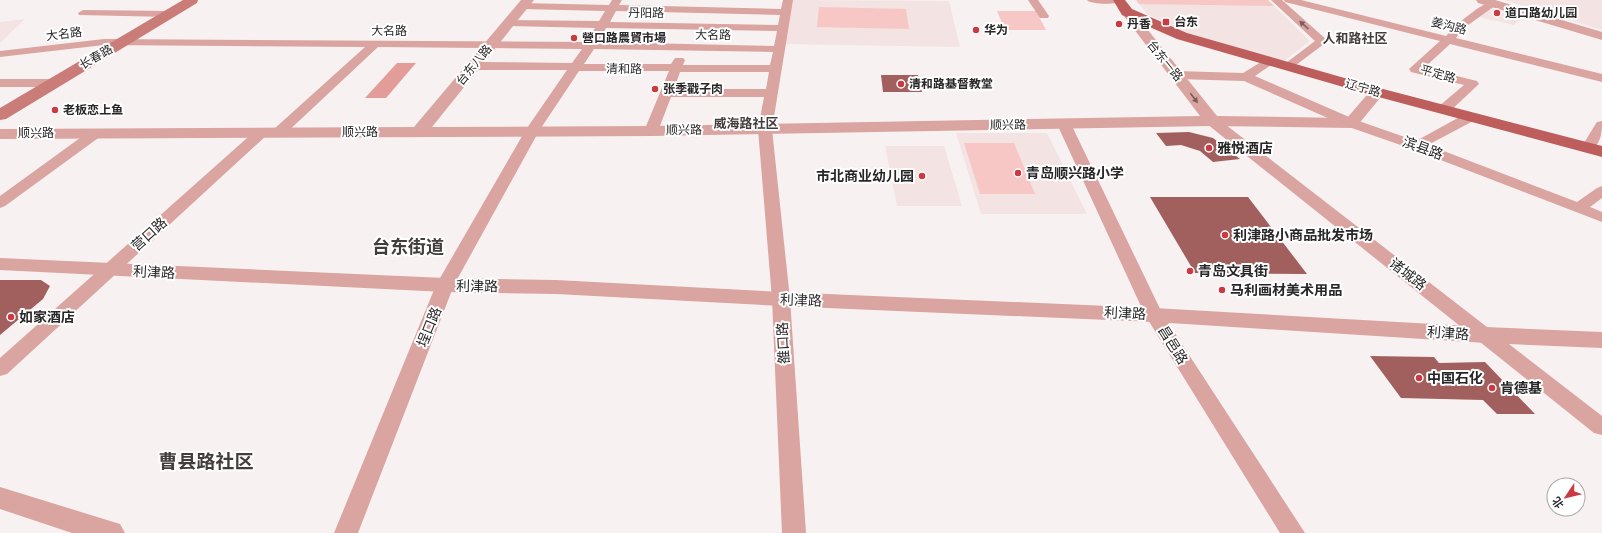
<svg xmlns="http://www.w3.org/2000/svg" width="1602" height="533" font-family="Helvetica,'Noto Sans SC',sans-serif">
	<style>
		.built { fill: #f3e3e2 }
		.green { fill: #f6c7c4 }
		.forest { fill: #e39d99 }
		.building { fill: #a1605e }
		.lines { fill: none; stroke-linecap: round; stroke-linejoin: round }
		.minor { fill: #daa4a0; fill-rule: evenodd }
		.tertiary { fill: #daa4a0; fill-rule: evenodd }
		.secondary { fill: #ca7c78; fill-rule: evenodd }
		.primary { fill: #bd5e5c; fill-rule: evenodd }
		.oneway { fill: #785f5d }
		.poi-dot { fill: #ca3b41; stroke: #fff; stroke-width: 1.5 }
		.labels { text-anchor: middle; stroke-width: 4; stroke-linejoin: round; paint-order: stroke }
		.far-street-label { font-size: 12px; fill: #282626; stroke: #fff }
		.far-poi-label { font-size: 12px; font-weight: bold; fill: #282626; stroke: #fff; text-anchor: start }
		.far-quarter-label { font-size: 13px; font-weight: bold; fill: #433d3d; stroke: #fff }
		.poi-label { font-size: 14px; font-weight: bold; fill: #282626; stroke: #fff; text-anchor: start }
		.street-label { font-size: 14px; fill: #282626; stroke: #fff }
		.district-label { font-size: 18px; font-weight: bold; fill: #433d3d; stroke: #fff }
		.near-quarter-label { font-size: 19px; font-weight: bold; fill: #433d3d; stroke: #fff }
	</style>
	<rect width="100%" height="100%" fill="#f8f1f1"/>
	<path class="built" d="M 792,0 L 949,1 L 960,47 L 785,44 Z
		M 1136,0 L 1268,0 L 1310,41 L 1284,61 L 1188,33 L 1147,14 Z
		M 1504,0 L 1602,0 L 1602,30 Z
		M 1491,8 L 1497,9 L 1523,17 L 1514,25 L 1479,17 Z
		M 25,19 L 0,43 L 0,22 Z
		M 956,133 L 1047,133 L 1087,214 L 981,214 Z
		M 885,146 L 944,146 L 962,206 L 897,206 Z"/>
	<path class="green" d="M 1136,0 L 1268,0 L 1274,6 L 1139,4 Z
		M 819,7 L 906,9 L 909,29 L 817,27 Z
		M 997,11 L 1036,11 L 1046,30 L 1005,30 Z
		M 1014,143 L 1035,194 L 980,194 L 964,143 Z"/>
	<path class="forest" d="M 397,63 L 416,63 L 386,98 L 365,98 Z"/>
	<path class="building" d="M 881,75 L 918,75 L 922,92 L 883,92 Z
		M 1189,132 L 1213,138 L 1240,159 L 1213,162 L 1200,151 L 1181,145 L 1166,146 L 1156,133 Z
		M 1150,197 L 1248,197 L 1307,274 L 1195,273 Z
		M 0,280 L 41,280 L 50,286 L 43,299 L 0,335 Z
		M 1370,356 L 1434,357 L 1439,363 L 1485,362 L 1535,414 L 1497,414 L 1483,400 L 1401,398 Z"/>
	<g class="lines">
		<path class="minor" d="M 612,0 L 622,0 L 619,5 L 781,9 L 783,0 L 793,0 L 772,129 L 790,299 L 806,533 L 782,533 L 772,299 L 758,129 L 764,97 L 671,97 L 658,131 L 656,134 L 646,134 L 644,131 L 669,71 L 579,71 L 539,131 L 454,285 L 358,533 L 334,533 L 436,285 L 525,131 L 567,70 L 473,70 L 469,68 L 467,66 L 469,64 L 473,62 L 572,63 L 582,49 L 378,47 L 284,135 L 274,135 L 272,132 L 274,129 L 365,47 L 104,45 L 0,57 L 0,51 L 104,39 L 587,42 L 595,28 L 509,26 L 504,23 L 509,20 L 599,21 L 605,11 L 522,9 L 517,6 L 522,3 L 609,5 ZM 616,11 L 780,15 L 778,25 L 610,22 ZM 606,28 L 777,31 L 774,46 L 598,42 ZM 594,49 L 773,52 L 770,65 L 683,65 L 685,60 L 683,58 L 675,58 L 671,64 L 584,64 ZM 680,72 L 769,72 L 766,89 L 674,89 Z
			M 1028,0 L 1038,0 L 1049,16 L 1048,18 L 1040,18 Z
			M 1087,0 L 1124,0 C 1120,5 1091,5 1087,0 Z
			M 1271,0 L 1282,0 L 1328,41 L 1292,68 L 1284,68 L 1282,66 L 1315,41 Z
			M 1284,0 L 1301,0 L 1446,36 C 1454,27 1483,0 1496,1 L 1497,3 L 1496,5 L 1464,28 L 1456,38 L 1602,74 L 1602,82 L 1450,44 L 1424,68 L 1477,81 L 1479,84 L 1448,113 L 1438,113 L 1437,110 L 1438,107 L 1464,85 L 1411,72 L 1409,69 L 1440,41 L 1285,2 Z
			M 83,10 L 169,11 L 174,14 L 169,17 L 79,15 L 78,13 Z
			M 1270,58 L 1274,59 L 1276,61 L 1274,63 L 1255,76 L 1356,120 L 1416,141 L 1465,114 L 1475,114 L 1477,117 L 1475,120 L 1428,145 L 1577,202 L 1597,188 L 1602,186 L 1602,198 L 1590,207 L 1602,212 L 1602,222 L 1412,149 L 1346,126 L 1244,81 L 1177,79 L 1173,78 L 1171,75 L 1173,72 L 1177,71 L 1243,73 L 1266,59 Z
			M 0,79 L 53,79 L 57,80 L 59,83 L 57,86 L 53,87 L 0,87 Z
			M 1212,117 L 1217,118 L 1602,416 L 1602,435 L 1594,433 L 1207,124 L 1205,121 L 1207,118 Z
			M 1064,120 L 1069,121 L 1071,124 L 1163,315 L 1305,533 L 1280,533 L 1145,315 L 1057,124 L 1059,121 Z
			M 1602,121 C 1602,135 1601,139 1593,151 L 1588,152 L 1583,151 L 1581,148 L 1595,125 L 1597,122 Z
			M 262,128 L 267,129 L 269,132 L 267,135 L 7,374 L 0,376 L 0,358 L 257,129 Z
			M 96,129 L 101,130 L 103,133 L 101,136 L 5,206 L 0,208 L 0,196 L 91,130 Z"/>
		<path class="tertiary" d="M 521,0 L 534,0 L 432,127 L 651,126 L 1200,116 L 1121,12 L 1123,9 L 1131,9 L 1217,116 L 1347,118 L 1372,89 L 1377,87 L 1382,89 L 1385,92 L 1357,126 L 1351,128 L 1212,126 L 651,136 L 0,139 L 0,129 L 414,127 Z
			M 1476,0 L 1495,0 L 1602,32 L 1602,40 L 1478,3 Z
			M 0,258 L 445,278 L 556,280 L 781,292 L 1154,308 L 1486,327 L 1602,332 L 1602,348 L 1486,343 L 1154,322 L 781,306 L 556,294 L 445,292 L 0,270 Z
			M 0,487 L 120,524 L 125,533 L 72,533 L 0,509 Z"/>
		<path class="secondary" d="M 183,0 L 198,0 L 197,3 L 6,119 L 0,120 L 0,108 Z"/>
		<path class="primary" d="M 1113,0 L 1125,0 L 1132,9 L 1187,33 L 1383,89 L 1602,146 L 1602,157 L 1371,95 L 1177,39 L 1122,15 Z"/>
	</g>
	<defs><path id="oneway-solid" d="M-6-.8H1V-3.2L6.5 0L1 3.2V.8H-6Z"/></defs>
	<g class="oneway">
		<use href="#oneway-solid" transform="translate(1304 25) rotate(-138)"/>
		<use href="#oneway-solid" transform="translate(1194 98) rotate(53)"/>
	</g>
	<g class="poi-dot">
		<circle cx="1497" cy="13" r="4"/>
		<rect x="1162" y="18" width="8" height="8" rx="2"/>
		<circle cx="1119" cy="24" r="4"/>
		<circle cx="976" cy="30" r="4"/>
		<circle cx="574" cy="38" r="4"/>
		<circle cx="901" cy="84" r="4"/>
		<circle cx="655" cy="89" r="4"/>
		<circle cx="55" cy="110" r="4"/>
		<circle cx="1209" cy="148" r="4"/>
		<circle cx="1018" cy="173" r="4"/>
		<circle cx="922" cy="176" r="4"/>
		<circle cx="1225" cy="235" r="4"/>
		<circle cx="1190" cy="271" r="4"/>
		<circle cx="1222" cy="290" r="4"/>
		<circle cx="11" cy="317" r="4"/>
		<circle cx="1419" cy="378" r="4"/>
		<circle cx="1492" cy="388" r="4"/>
	</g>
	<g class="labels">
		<g class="far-street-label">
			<text transform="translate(646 13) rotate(1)" y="4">丹阳路</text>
			<text transform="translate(1449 26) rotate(14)" y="4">姜沟路</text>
			<text x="389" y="35">大名路</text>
			<text transform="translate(64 34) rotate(-7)" y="4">大名路</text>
			<text transform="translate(713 35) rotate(1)" y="4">大名路</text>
			<text transform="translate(96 57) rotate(-30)" y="4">长春路</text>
			<text transform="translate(1165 61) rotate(51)" y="4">台东一路</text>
			<text transform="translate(474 65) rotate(-51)" y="4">台东八路</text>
			<text transform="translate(624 69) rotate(1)" y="4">清和路</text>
			<text transform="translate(1438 74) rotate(16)" y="4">平定路</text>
			<text transform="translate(1363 88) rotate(16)" y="4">辽宁路</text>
			<text transform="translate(1008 125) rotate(-1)" y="4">顺兴路</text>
			<text transform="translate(684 130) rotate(-1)" y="4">顺兴路</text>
			<text x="360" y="136">顺兴路</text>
			<text x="36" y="137">顺兴路</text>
		</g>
		<g class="far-poi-label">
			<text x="1505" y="17">道口路幼儿园</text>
			<text x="1174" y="26">台东</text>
			<text x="1127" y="28">丹香</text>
			<text x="984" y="34">华为</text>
			<text x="582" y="42">營口路農貿市場</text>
			<text x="909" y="88">清和路基督教堂</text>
			<text x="663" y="93">张季戳子肉</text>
			<text x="63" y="114">老板恋上鱼</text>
		</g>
		<g class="far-quarter-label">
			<text x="1355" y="43">人和路社区</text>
			<text x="746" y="128">威海路社区</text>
		</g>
		<g class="poi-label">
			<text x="1217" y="153">雅悦酒店</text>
			<text x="1026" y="178">青岛顺兴路小学</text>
			<text x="914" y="181" text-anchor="end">市北商业幼儿园</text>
			<text x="1233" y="240">利津路小商品批发市场</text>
			<text x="1198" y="276">青岛文具街</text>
			<text x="1230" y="295">马利画材美术用品</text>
			<text x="19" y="322">如家酒店</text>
			<text x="1427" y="383">中国石化</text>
			<text x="1500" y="393">肯德基</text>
		</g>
		<g class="street-label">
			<text transform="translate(1423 148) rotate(20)" y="5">滨县路</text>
			<text transform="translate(149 234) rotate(-42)" y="5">营口路</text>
			<text transform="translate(154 272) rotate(3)" y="5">利津路</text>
			<text transform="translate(1408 274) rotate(38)" y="5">诸城路</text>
			<text transform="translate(477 286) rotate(1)" y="5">利津路</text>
			<text transform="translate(801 300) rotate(2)" y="5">利津路</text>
			<text transform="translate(1125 313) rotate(3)" y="5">利津路</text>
			<text transform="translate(429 327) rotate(-68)" y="5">埕口路</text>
			<text transform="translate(1448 333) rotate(4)" y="5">利津路</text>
			<text transform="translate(783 343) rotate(-93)" y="5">雒口路</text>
			<text transform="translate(1173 345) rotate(58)" y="5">昌邑路</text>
		</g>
		<g class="district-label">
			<text x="408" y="253">台东街道</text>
		</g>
		<g class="near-quarter-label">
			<text x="206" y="468">曹县路社区</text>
		</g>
	</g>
	<g transform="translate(1566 497) rotate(235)"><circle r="19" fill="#ffffff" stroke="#a9a8a8"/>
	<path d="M0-3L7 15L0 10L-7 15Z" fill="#ca3b41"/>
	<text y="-6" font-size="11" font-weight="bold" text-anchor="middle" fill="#282626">北</text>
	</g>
</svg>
